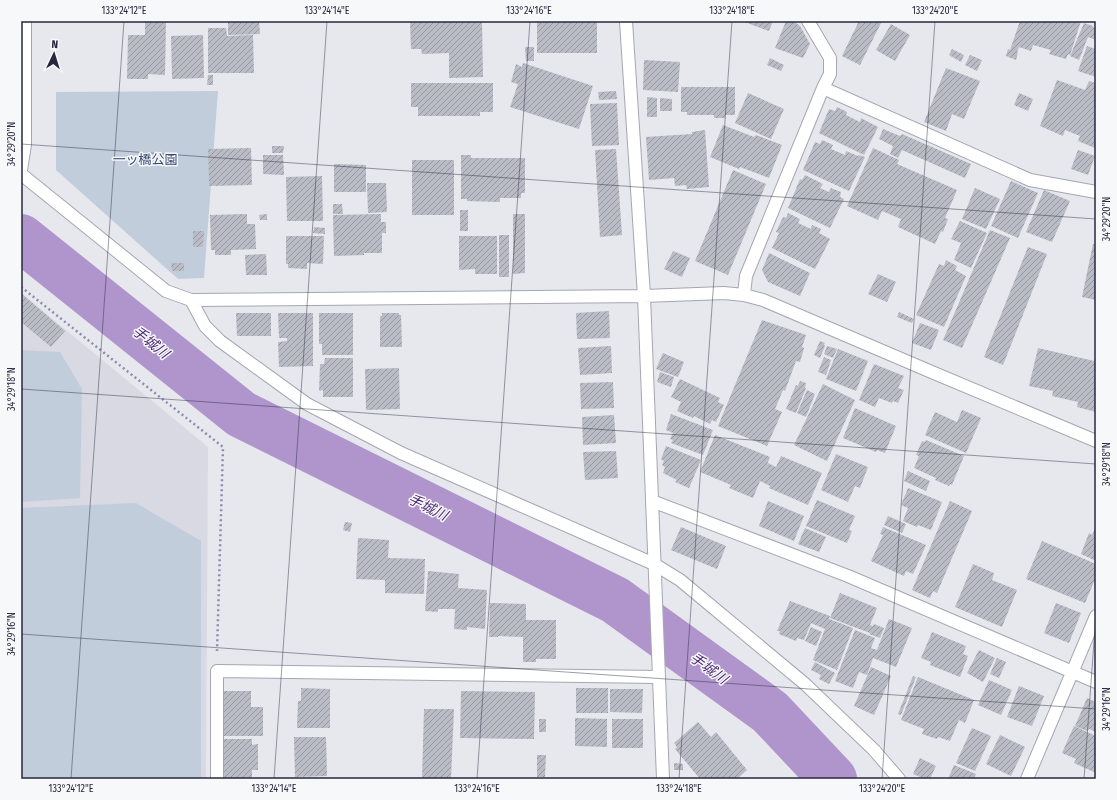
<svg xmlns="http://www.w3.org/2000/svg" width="1117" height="800" font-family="'Fira Sans Condensed','Noto Sans JP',sans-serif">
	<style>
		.built { fill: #d8d9e2 }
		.green { fill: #c2cddc }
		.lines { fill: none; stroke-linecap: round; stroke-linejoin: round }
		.river { stroke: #af95cc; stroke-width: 48 }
		.building { fill: url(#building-hatch) }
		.minor-casing { stroke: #a6a6b2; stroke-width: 14 }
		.path { stroke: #8b8bae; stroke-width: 2.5; stroke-dasharray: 2 3; stroke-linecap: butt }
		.minor { stroke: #fff; stroke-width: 12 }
		.ticks { fill: none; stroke: #28273f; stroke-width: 1; stroke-opacity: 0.45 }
		.labels { text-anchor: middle; stroke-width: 3; stroke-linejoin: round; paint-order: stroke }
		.park-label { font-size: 13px; fill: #354772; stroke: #f7f8fa }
		.water-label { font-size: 14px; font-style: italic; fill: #4c2775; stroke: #f7f8fa }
		.neatline { fill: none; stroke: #28273f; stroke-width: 1.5 }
		.ticks-label { font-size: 10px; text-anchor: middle; fill: #28273f }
	</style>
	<defs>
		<pattern id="building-hatch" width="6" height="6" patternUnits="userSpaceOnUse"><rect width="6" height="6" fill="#b9bbc5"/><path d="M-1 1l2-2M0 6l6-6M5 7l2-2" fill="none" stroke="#9698a1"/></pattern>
	</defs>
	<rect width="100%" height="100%" fill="#e7e8ee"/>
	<path class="built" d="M 21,293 L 208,447 L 206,779 L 21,779 Z"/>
	<path class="green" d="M 218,91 L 204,278 L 178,279 L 56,170 L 56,92 Z
		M 21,350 L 60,352 L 82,389 L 80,498 L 21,502 Z
		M 136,503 L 201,541 L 201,779 L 21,779 L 21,508 Z"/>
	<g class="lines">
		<path class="river" d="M 21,238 L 241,414 L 615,600 L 770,712 L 833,779"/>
	</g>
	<path class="building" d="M 145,21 L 166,21 L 165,75 L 148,74 L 148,79 L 127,79 L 128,35 L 145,35 Z
		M 228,21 L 259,21 L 260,34 L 228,35 Z
		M 410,21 L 482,21 L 483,77 L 449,78 L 449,53 L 422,54 L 421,49 L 411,49 Z
		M 537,21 L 597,21 L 597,53 L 537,53 Z
		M 742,21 L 773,21 L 769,31 Z
		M 786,21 L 793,21 L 800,26 L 810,44 L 803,58 L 775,48 Z
		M 859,21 L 882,21 L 860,65 L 842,56 Z
		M 1020,21 L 1081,21 L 1070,55 L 1068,54 L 1066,59 L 1049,54 L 1051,50 L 1033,45 L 1031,51 L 1019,47 L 1017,52 L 1018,52 L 1016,60 L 1006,56 L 1008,49 L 1010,50 Z
		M 1084,23 L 1093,26 L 1093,27 L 1096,28 L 1096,40 L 1088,37 L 1079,60 L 1070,56 Z
		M 891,24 L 910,35 L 895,61 L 876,50 Z
		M 208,28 L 226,28 L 227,36 L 253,35 L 254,73 L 208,73 Z
		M 203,35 L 204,78 L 172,79 L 171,36 Z
		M 1087,46 L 1096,49 L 1096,77 L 1078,71 Z
		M 525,47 L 534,47 L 534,61 L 526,61 Z
		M 952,49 L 964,55 L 961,62 L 949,55 Z
		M 970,55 L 982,60 L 977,71 L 965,65 Z
		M 770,58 L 784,65 L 781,71 L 767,65 Z
		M 644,60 L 680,62 L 678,92 L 643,90 Z
		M 523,63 L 593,86 L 579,129 L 510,107 L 518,84 L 511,82 L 516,64 L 522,67 Z
		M 946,68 L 980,81 L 964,119 L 952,114 L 946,131 L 924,122 Z
		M 208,75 L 213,75 L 213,85 L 207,85 Z
		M 1057,80 L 1085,90 L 1089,81 L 1096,83 L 1095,148 L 1078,141 L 1080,136 L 1065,130 L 1063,136 L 1040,126 Z
		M 411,83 L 493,83 L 493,112 L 480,112 L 480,116 L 418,116 L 418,107 L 411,107 Z
		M 681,87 L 735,87 L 735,115 L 725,115 L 725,118 L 714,118 L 714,115 L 687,115 L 687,112 L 681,112 Z
		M 616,91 L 617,99 L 599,100 L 598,92 Z
		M 748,93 L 784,109 L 771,139 L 735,123 Z
		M 1019,93 L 1033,99 L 1028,111 L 1014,105 Z
		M 647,97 L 657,98 L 657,117 L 647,117 Z
		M 660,98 L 672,99 L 672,111 L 660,111 Z
		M 617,103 L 619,145 L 592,146 L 590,104 Z
		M 837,107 L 847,112 L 846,115 L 860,122 L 861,118 L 878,127 L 864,155 L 819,133 L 829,109 L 835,111 Z
		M 723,125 L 754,137 L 756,135 L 782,145 L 769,178 L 740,167 L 739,169 L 710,157 Z
		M 883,129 L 900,136 L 902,134 L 971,164 L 965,178 L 902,150 L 898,158 L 890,154 L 893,146 L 879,139 Z
		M 705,130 L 709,187 L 687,189 L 686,185 L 675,186 L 674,178 L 649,180 L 646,137 L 692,134 L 692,132 Z
		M 822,140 L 833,145 L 831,149 L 845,155 L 846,151 L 858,156 L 859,155 L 865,157 L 849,191 L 803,170 L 815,142 L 820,144 Z
		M 272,146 L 284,146 L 283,153 L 272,153 Z
		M 251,148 L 252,185 L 209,186 L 208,149 Z
		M 873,148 L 899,160 L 897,164 L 957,190 L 945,218 L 948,219 L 943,232 L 941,231 L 935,244 L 898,227 L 901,219 L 882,211 L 878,220 L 847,206 Z
		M 616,149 L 622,235 L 600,237 L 595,150 Z
		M 1078,150 L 1095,156 L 1088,175 L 1071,169 Z
		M 263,155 L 283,155 L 284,175 L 263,174 Z
		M 461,155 L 471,155 L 471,158 L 525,158 L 525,193 L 521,193 L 521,198 L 500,198 L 500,202 L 467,201 L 467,199 L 461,199 Z
		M 412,160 L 454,160 L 454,215 L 412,215 Z
		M 334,164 L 366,165 L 366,192 L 334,192 Z
		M 733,170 L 766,184 L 728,275 L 695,261 Z
		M 805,175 L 823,184 L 820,188 L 829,192 L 831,188 L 841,192 L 840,197 L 844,199 L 830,228 L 788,208 L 800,179 L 802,180 Z
		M 322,176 L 323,221 L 287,221 L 286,177 Z
		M 1011,181 L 1038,193 L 1018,238 L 991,226 Z
		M 367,183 L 386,183 L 387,212 L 368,213 Z
		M 975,188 L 1000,199 L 986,229 L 962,219 Z
		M 1044,190 L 1070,201 L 1052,242 L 1026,232 Z
		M 333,204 L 342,204 L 343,214 L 333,214 Z
		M 460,210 L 468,210 L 468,231 L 460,231 Z
		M 788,213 L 800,219 L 798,223 L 811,229 L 812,225 L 821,229 L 819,233 L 830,239 L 815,269 L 772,248 L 779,233 L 776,232 L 783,217 L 786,218 Z
		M 247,214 L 247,224 L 255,224 L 256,249 L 231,250 L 231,255 L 215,255 L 215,250 L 211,250 L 210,215 Z
		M 267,214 L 267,220 L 260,220 L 259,215 Z
		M 381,214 L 381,222 L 386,222 L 386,233 L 382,233 L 382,253 L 364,253 L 364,255 L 334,256 L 333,215 Z
		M 513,214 L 525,214 L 525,273 L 513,274 Z
		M 960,221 L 987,233 L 971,268 L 954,260 L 961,243 L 951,239 Z
		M 314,227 L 325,228 L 325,234 L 313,233 Z
		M 990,230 L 1010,238 L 962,348 L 943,340 Z
		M 193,231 L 204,231 L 203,247 L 193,247 Z
		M 499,235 L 509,235 L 509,277 L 499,277 Z
		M 286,236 L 324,236 L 323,264 L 307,263 L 307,269 L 288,268 L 288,264 L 286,264 Z
		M 459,236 L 497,236 L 497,274 L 475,274 L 475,269 L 459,270 Z
		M 1093,244 L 1096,245 L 1096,300 L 1082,297 Z
		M 1028,247 L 1047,254 L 1003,365 L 984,357 Z
		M 673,251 L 690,258 L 682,277 L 664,269 Z
		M 769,253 L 810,273 L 800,296 L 768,282 L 762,270 Z
		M 266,254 L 267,275 L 246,275 L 245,255 Z
		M 946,260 L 957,266 L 955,270 L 966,276 L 944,327 L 916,315 L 939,264 L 944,266 Z
		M 171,263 L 184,263 L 184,271 L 172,271 Z
		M 878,274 L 896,282 L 887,302 L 868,294 Z
		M 21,293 L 65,331 L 51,347 L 21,322 Z
		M 609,311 L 610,338 L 577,339 L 576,313 Z
		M 899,312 L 914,319 L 912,323 L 897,317 Z
		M 236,313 L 271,313 L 271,336 L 237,336 Z
		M 278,313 L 313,313 L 313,366 L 279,367 L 278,342 L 287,341 L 287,338 L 279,338 Z
		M 319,313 L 353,313 L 353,355 L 322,355 L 322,344 L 319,344 Z
		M 382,313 L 399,313 L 399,315 L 401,315 L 402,347 L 380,347 L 380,316 L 382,316 Z
		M 762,320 L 806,335 L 802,347 L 804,348 L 800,362 L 796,361 L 785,391 L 783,390 L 775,409 L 782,412 L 767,446 L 718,426 Z
		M 920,323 L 939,330 L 931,350 L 912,343 Z
		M 820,341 L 825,343 L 824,345 L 825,346 L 820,358 L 814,355 Z
		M 611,346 L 612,373 L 580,375 L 578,348 Z
		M 827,346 L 837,349 L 833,358 L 824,354 Z
		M 1038,348 L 1094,361 L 1096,356 L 1096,412 L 1077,407 L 1078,402 L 1052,396 L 1053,391 L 1029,386 Z
		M 838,349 L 868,361 L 856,391 L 826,379 Z
		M 663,353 L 684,362 L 678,377 L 656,369 Z
		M 824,357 L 831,360 L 826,375 L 818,372 Z
		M 325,358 L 353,358 L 353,397 L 323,397 L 323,390 L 319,391 L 320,364 L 324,364 Z
		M 874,364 L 904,376 L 898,388 L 904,390 L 898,403 L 893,401 L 892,403 L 879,398 L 875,407 L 859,400 Z
		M 399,368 L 400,409 L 366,410 L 365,369 Z
		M 660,372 L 674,377 L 671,387 L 657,382 Z
		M 680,379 L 720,398 L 718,402 L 724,405 L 716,422 L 712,420 L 710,424 L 694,416 L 693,418 L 677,411 L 681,402 L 671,397 Z
		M 800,381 L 806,383 L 805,388 L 806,388 L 796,413 L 786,409 L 796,385 L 798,386 Z
		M 613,382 L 614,408 L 581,409 L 580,383 Z
		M 823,384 L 855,400 L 827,461 L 794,445 Z
		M 807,390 L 815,394 L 806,417 L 797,413 Z
		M 855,408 L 896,426 L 885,453 L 877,450 L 876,452 L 843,438 Z
		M 962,410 L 981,418 L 966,453 L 925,435 L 935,412 L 957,422 Z
		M 671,414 L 713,430 L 703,455 L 671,443 L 673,440 L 670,439 L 673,433 L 666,430 Z
		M 614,415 L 616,443 L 583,445 L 582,417 Z
		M 715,435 L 770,457 L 762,478 L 768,463 L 776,467 L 781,456 L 822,473 L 808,505 L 769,488 L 770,486 L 760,481 L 753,498 L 729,488 L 731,485 L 700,472 Z
		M 926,440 L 964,456 L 952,485 L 950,484 L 949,486 L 935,480 L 936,478 L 914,468 L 919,456 L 916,455 L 922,441 L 925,442 Z
		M 666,446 L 701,460 L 689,488 L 675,482 L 677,480 L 663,473 L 665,467 L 662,465 L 664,461 L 661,459 Z
		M 616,451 L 618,478 L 585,480 L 583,452 Z
		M 836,454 L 868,467 L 860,488 L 855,486 L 848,502 L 821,490 Z
		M 908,471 L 930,481 L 926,491 L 904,481 Z
		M 908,488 L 942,502 L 931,530 L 918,525 L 917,527 L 903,521 L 908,508 L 901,505 Z
		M 817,500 L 855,516 L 849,530 L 852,531 L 847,543 L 806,526 Z
		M 768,501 L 804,516 L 794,541 L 759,526 Z
		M 950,501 L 972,511 L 937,593 L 933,591 L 930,598 L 912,590 Z
		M 888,516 L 906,524 L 902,533 L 884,525 Z
		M 345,522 L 352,523 L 350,532 L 343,530 Z
		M 1096,526 L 1096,561 L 1081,554 L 1089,533 L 1092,535 Z
		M 681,527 L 726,546 L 717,569 L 671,550 Z
		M 883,527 L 926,545 L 913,574 L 906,571 L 904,576 L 871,561 L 883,535 L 880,534 Z
		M 805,528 L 826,537 L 819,552 L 798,544 Z
		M 358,538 L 389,540 L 388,558 L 425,559 L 424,594 L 385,593 L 385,580 L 356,579 Z
		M 1042,541 L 1096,564 L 1096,577 L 1085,603 L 1026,579 Z
		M 973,564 L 994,573 L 992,580 L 1017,590 L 1002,627 L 955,607 Z
		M 428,571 L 459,574 L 458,588 L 487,590 L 485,629 L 467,627 L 467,630 L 454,629 L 455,609 L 438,609 L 438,612 L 425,611 Z
		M 840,593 L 877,608 L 870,625 L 873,626 L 874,624 L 884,628 L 880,638 L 869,634 L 870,633 L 830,618 Z
		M 790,601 L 830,616 L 829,619 L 853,628 L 837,670 L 813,660 L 825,629 L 811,623 L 804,640 L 797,638 L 796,641 L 779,634 L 780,631 L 777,631 Z
		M 490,603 L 526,604 L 526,620 L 556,620 L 556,659 L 536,659 L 536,662 L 523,662 L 523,637 L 498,636 L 498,637 L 489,637 Z
		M 1056,603 L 1081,613 L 1069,643 L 1044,633 Z
		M 889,619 L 912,628 L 896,667 L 873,658 L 867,675 L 859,672 L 853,688 L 835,681 L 855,630 L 875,638 L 871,648 L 877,650 Z
		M 811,627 L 822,632 L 816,646 L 805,641 Z
		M 932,632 L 966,646 L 963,654 L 968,656 L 960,677 L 930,665 L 931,662 L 921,658 Z
		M 979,650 L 995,658 L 983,682 L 967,673 Z
		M 997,658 L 1006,662 L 999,678 L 990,674 Z
		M 815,662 L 835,673 L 829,684 L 819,679 L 821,675 L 811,670 Z
		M 871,667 L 891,676 L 874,715 L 854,706 Z
		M 913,676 L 916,677 L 901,715 L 898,714 Z
		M 918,677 L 974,700 L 965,723 L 959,720 L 950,741 L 938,737 L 937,739 L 922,734 L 924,729 L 901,720 Z
		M 989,680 L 1012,690 L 1001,715 L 978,705 Z
		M 1019,686 L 1044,696 L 1032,726 L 1007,717 Z
		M 301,688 L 330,689 L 330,728 L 297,728 L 298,701 L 301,701 Z
		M 576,688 L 608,688 L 608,713 L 576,713 Z
		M 610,689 L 643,689 L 642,713 L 610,712 Z
		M 224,691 L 251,691 L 251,707 L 263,707 L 263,736 L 224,736 Z
		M 461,691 L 535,692 L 534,739 L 460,738 Z
		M 1087,698 L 1096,702 L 1096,732 L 1089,729 L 1087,731 L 1075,726 Z
		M 424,709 L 454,709 L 451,779 L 422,779 Z
		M 575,718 L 607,719 L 607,747 L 575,746 Z
		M 539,719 L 546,719 L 546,732 L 539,732 Z
		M 612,719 L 643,719 L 643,748 L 612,748 Z
		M 698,722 L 711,737 L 716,732 L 747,770 L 737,779 L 700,779 L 675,749 L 677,747 L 674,743 Z
		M 1074,726 L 1096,736 L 1096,773 L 1074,763 L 1076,759 L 1062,753 Z
		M 972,728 L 991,736 L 975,771 L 956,763 Z
		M 1000,735 L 1025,747 L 1011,776 L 986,764 Z
		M 294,737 L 326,737 L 327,776 L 295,777 Z
		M 224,739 L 252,739 L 252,745 L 258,744 L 258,770 L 252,770 L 252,779 L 224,779 Z
		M 537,755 L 546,755 L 545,777 L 537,777 Z
		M 920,758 L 936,766 L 930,779 L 925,779 L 913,774 Z
		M 674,763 L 683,764 L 683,770 L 674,770 Z
		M 954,765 L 976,774 L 974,779 L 948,779 Z"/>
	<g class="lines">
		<g class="minor-casing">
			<path id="minor" d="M 626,21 L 644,296 L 663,779
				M 808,21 L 830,58 L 830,74 L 823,88 L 1030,180 L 1096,192
				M 21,170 L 25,145 L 25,21
				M 21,174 L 166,291 L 191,300 L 644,296 L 724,293 L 744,295 L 763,300 L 934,373 L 1096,441
				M 744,295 L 746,276 L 823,88
				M 191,300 L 205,326 L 220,341 L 307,404 L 401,453 L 654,564 L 680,580 L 805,684 L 874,750 L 899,779
				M 652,501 L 848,576 L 1096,682
				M 217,779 L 217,671 L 658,677
				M 1027,779 L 1096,616"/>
		</g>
		<path class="path" d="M 21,287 L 223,447 L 217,651"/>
		<use href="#minor" class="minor"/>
	</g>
	<path class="ticks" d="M 21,144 L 1096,219M 21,389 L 1096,464M 21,634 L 1096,709M 71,779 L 124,21M 274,779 L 327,21M 477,779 L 530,21M 679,779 L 732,21M 882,779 L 935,21M 1084,779 L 1096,614"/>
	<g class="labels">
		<g class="park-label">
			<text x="145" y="164">一ッ橋公園</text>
		</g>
		<g class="water-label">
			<text transform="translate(151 342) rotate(39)" y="5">手城川</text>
			<text transform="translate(428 507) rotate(26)" y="5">手城川</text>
			<text transform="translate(709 668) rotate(36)" y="5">手城川</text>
		</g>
	</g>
	<rect width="1117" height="800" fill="none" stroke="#f7f8fa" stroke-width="44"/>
	<g transform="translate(54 54) rotate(4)" stroke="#f7f8fa" stroke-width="3" paint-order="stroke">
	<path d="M0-3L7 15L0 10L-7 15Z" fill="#28273f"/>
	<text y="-6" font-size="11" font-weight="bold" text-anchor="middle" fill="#28273f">N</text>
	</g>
	<rect x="22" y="22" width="1073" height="756" class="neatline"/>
	<g class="ticks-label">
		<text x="124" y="14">133°24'12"E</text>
		<text x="327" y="14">133°24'14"E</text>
		<text x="529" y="14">133°24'16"E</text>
		<text x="732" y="14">133°24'18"E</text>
		<text x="935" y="14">133°24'20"E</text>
		<text transform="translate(11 144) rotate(-90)" y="4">34°29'20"N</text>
		<text transform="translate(1106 219) rotate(-90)" y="4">34°29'20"N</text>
		<text transform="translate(11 389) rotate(-90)" y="4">34°29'18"N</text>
		<text transform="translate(1106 464) rotate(-90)" y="4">34°29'18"N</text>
		<text transform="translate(11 634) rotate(-90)" y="4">34°29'16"N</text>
		<text transform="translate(1106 709) rotate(-90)" y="4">34°29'16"N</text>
		<text x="71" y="792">133°24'12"E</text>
		<text x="274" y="792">133°24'14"E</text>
		<text x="477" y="792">133°24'16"E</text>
		<text x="679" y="792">133°24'18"E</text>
		<text x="882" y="792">133°24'20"E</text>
	</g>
</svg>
